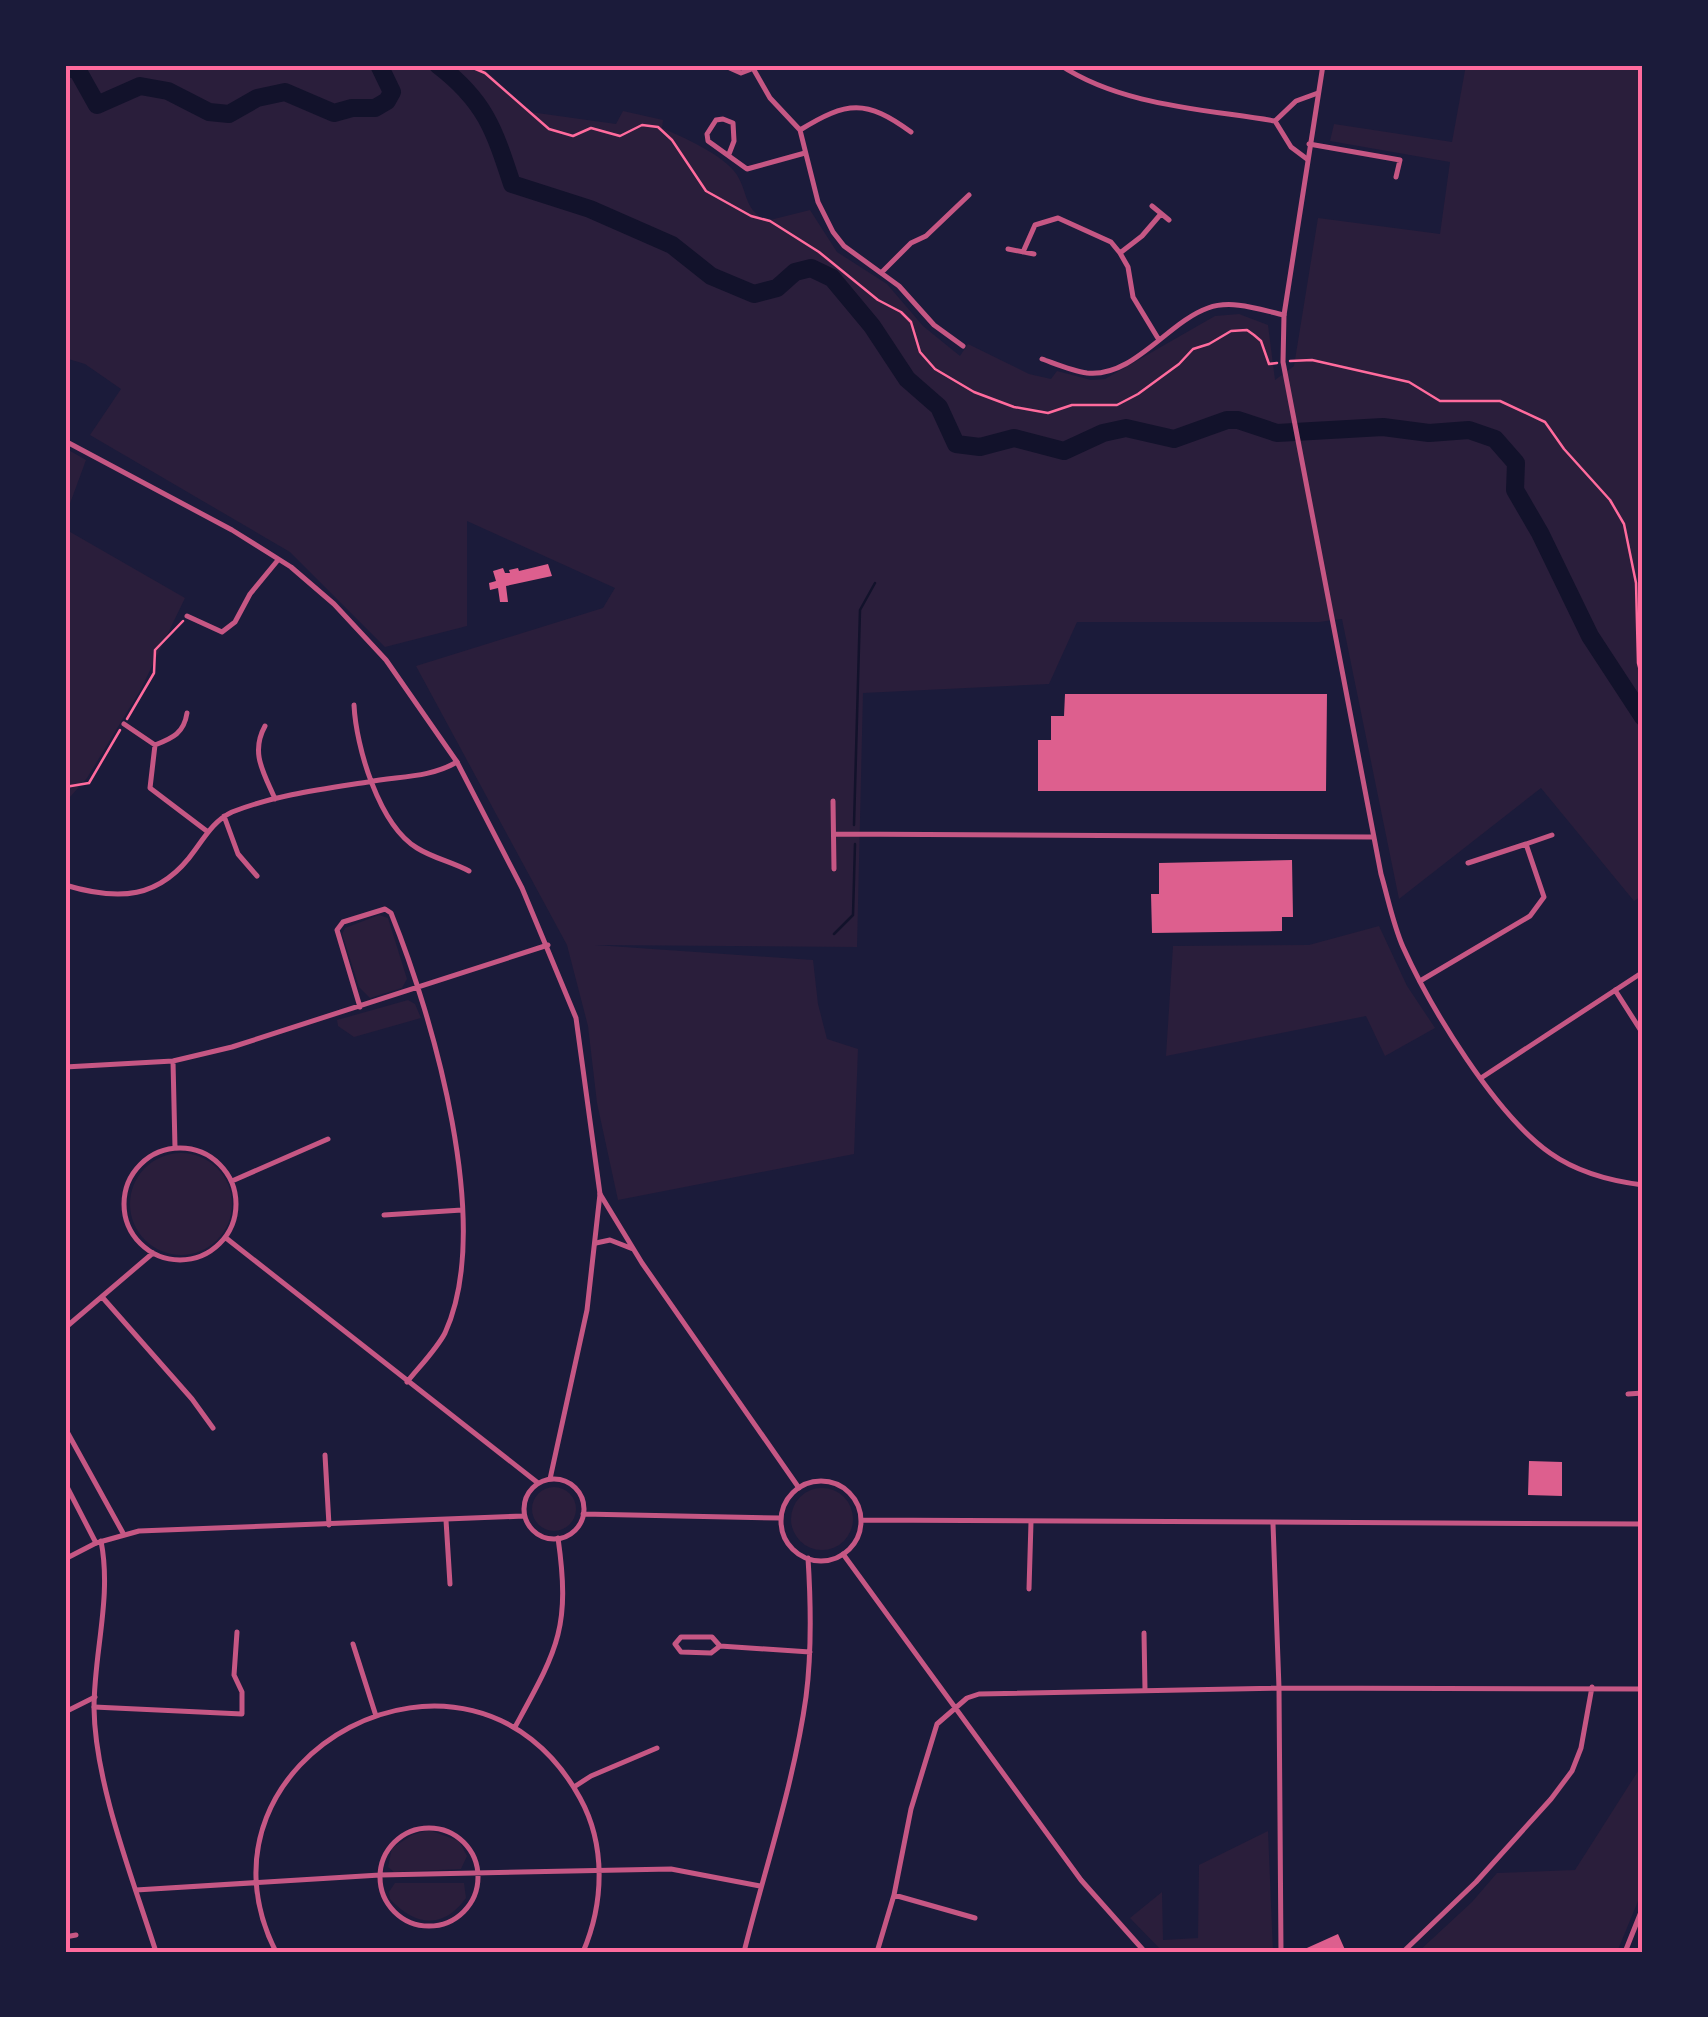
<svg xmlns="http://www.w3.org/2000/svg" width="1708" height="2017" font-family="'Fira Sans Condensed',sans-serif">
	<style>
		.green { fill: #2a1e3b }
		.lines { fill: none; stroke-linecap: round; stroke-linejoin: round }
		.stream { stroke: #12122b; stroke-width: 2.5 }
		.river { stroke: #12122b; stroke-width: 18 }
		.building { fill: #dd5f8e }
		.path { stroke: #ff6b9d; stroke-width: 2.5 }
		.minor { stroke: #c65784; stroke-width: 5 }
		.tertiary { stroke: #c65784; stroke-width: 5 }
		.neatline { fill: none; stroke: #ff6b9d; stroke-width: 4 }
	</style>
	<rect width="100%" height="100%" fill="#1b1b3a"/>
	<path class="green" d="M 65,65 L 480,65 L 530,112 L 616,124 L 623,111 L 663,120 L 662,128 C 684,138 723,154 737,175 C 749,195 743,207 766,221 L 810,210 L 837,252 L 887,284 L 923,326 L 960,356 L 968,344 L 1029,374 L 1051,379 L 1057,371 L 1091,380 L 1105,379 L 1215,316 L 1239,314 L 1268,325 L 1275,380 L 1294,366 L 1318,218 L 1440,234 L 1450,162 L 1330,141 L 1334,124 L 1452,142 L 1466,65 L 1643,65 L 1643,895 L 1634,901 L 1541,788 L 1399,899 L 1342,619 L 1319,622 L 1077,622 L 1049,684 L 863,693 L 857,947 L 595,945 L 813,960 L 818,1004 L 827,1039 L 858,1049 L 854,1154 L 618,1200 L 597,1103 L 588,1026 L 567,945 L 416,666 L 603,608 L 615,588 L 467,521 L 467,626 L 385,647 L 290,552 L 90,435 L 121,389 L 85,364 L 65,358 Z
		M 65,448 L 86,460 L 65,517 Z
		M 65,529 L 185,598 L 141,689 L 87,778 L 70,797 L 65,814 Z
		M 379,915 L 388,918 L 407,979 L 402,988 L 370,998 L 359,987 L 342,934 L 345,928 Z
		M 1379,926 L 1407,986 L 1435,1028 L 1385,1056 L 1366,1016 L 1166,1056 L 1173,946 L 1309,945 Z
		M 408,1000 L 415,1004 L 421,1018 L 354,1037 L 338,1026 L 337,1020 Z
		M130 1204a51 51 0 1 1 102 0a51 51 0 1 1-102 0Z
		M532 1509a22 22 0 1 1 44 0a22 22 0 1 1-44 0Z
		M791 1519a31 31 0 1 1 62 0a31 31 0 1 1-62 0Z
		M 1640,1768 L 1643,1770 L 1643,1889 L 1617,1952 L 1418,1952 L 1472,1902 L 1497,1873 L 1575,1870 Z
		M 429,1830 L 459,1841 L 467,1856 L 461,1869 L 394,1872 L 388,1867 L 392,1848 L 412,1835 Z
		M 1268,1831 L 1273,1952 L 1163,1952 L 1130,1918 L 1162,1892 L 1163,1940 L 1198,1938 L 1199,1865 Z
		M 395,1883 L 464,1883 L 466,1898 C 443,1930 415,1926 390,1899 L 389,1892 Z"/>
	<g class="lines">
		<path class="stream" d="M 854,825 L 860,610 L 875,583
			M 834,934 L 853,915 L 855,844"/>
		<path class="river" d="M 438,65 C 485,101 494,129 512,184 L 590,209 L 672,245 L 711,276 L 754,294 L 777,288 L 795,272 L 811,268 L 832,278 L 872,326 L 907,379 L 939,407 L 956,444 L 980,447 L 1014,438 L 1064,451 L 1103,433 L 1126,428 L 1174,439 L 1227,420 L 1238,420 L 1277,433 L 1383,427 L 1429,433 L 1469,430 L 1495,439 L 1516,463 L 1515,490 L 1540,533 L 1590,636 L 1643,717
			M 65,66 L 78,71 L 97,105 L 140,86 L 168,91 L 209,112 L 229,114 L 257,98 L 285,92 L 334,113 L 352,108 L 375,108 L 387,101 L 392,92 L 379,65"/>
	</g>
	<path class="building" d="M 548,564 L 552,576 L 506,586 L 508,602 L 500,602 L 498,588 L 490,590 L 489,583 L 496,581 L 493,571 L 503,568 L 505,573 L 510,573 L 509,570 L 518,568 L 519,571 Z
		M 1065,694 L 1327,694 L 1326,791 L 1038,791 L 1038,740 L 1051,740 L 1051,716 L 1064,716 Z
		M 1292,860 L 1293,917 L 1282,917 L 1282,931 L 1152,933 L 1151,894 L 1159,894 L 1159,863 Z
		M 1529,1461 L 1562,1462 L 1562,1496 L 1528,1495 Z
		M 1338,1934 L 1346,1952 L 1298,1952 Z"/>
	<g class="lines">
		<path class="path" d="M 466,65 L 485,73 L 549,129 L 573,136 L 591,128 L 620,136 L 642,125 L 658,127 L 672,140 L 706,191 L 751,216 L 770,221 L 819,252 L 878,300 L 901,312 L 911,322 L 920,352 L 935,369 L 974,392 L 1014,407 L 1048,413 L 1072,405 L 1117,405 L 1138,394 L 1179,364 L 1193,349 L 1209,344 L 1231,331 L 1247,330 L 1254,335 L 1261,341 L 1269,364 L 1277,363
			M 1290,361 L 1312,360 L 1409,382 L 1440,401 L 1500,401 L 1545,422 L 1564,449 L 1610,500 L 1624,524 L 1636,583 L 1638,663 L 1643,683
			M 127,719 L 154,673 L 155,650 L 183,621
			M 65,787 L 89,783 L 120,730"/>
		<path class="minor" d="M 723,65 L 741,73 L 762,65
			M 1060,65 C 1122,106 1204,109 1275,121 L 1291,147 L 1307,159
			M 754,70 L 770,98 L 800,130 L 818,202 L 833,232 L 844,246 L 899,286 L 934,325 L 963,346
			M 1275,121 L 1296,101 L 1318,93
			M 800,130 C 847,101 866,99 911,132
			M 1309,144 L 1400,160 L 1396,177
			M 729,154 L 734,141 L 733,123 L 723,119 L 716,120 L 707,134 L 708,141 L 747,169 L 805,153
			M 1152,206 L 1169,220
			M 1008,249 L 1034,254
			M 1023,252 L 1035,225 L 1058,218 L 1111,242 L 1120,253 L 1128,267 L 1133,297 L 1159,340
			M 1120,253 L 1142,236 L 1160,215
			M 882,272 L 911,243 L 926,236 L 969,195
			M 1042,359 C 1056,364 1072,371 1087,373 C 1133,378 1168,322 1208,308 C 1232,299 1261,310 1284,315
			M 187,616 L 222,632 L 235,622 L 250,594 L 278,560
			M 354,705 C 356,747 379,825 417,848 C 433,858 452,862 469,871
			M 124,724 L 155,745 L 150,788 L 208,832
			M 265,726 C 250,753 264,773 275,799
			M 155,745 C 173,738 184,733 187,713
			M 833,801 L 834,869
			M 224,816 L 238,854 L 257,876
			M 835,834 L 1372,837
			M 1526,844 L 1552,835
			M 65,885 C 118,901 160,900 195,850 C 206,835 215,820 232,812 C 275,795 323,789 368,782 C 400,776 429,778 457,762
			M 65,896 L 68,886
			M 65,980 L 65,984
			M 1420,981 L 1530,916 L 1544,897 L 1526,844 L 1468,863
			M 1615,990 L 1643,1034
			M 360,1007 L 337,930 L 343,922 L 385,909 L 391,913 C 433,1017 494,1226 445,1333 C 436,1350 419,1367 407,1382
			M 173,1061 L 175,1148
			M 65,1067 L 173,1061 L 232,1047 L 548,945
			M 1481,1078 L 1643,972
			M124 1204a56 56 0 1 1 112 0a56 56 0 1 1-112 0Z
			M 232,1181 L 328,1139
			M 600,1194 L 642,1263 L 799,1488
			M 384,1215 L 462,1210
			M 226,1238 L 538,1483
			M 596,1243 L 610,1240 L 633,1249
			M 103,1298 L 192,1399 L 213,1428
			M 65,1328 L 153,1253
			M 1628,1394 L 1643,1393
			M 65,1428 L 123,1533
			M 325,1455 L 329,1525
			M 65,1483 L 96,1543
			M 446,1520 L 450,1584
			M 1273,1524 L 1279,1688 L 1281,1952
			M 843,1554 L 1081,1880 L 1145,1952
			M 1029,1589 L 1031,1522
			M 1144,1633 L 1145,1690
			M 353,1644 L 376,1716
			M 720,1646 L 712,1637 L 681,1637 L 675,1644 L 681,1652 L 711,1653 L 720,1646 L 810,1652
			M 94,1707 L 242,1714 L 242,1692 L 234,1675 L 237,1632
			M 65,1712 L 95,1697
			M 515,1727 C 557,1650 571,1629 558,1538
			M 574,1787 L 591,1776 L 657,1748
			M380 1877a49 49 0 1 1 98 0a49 49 0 1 1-98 0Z
			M 136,1890 L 380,1875 L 671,1869 L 760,1886
			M 894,1895 L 975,1918
			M 65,1937 L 76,1935
			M 276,1952 C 177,1757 471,1599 580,1798 C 606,1845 604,1903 583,1952
			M 744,1952 C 765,1868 794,1783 806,1697 C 812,1651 811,1605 808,1558
			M 877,1952 L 894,1895 L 911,1809 L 937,1724 L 967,1698 L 979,1694 L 1279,1688 L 1643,1689
			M 1403,1952 L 1476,1882 L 1551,1799 L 1572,1771 L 1581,1748 L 1592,1687
			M 1625,1952 L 1643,1907"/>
		<path class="tertiary" d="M 1323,65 L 1284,315 L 1283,362 L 1381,874 C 1388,898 1393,924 1403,947 C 1431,1009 1495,1114 1550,1153 C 1577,1172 1610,1181 1643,1185
			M 65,441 L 232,530 L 291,567 L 334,604 L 386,660 L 457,762 L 522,888 L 576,1018 L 600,1194 L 587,1310 L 550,1479
			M524 1509a30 30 0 1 1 60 0a30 30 0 1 1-60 0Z
			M781 1521a40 40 0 1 1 80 0a40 40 0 1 1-80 0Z
			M 583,1514 L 780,1518
			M 861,1520 L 1643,1524
			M 101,1541 C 112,1597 94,1652 94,1708 C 95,1784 133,1879 156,1952
			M 65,1559 L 96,1543 L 139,1531 L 524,1516"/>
	</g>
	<rect width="1708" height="2017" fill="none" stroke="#1b1b3a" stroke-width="135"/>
	<rect x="68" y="68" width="1572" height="1882" class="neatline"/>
</svg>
